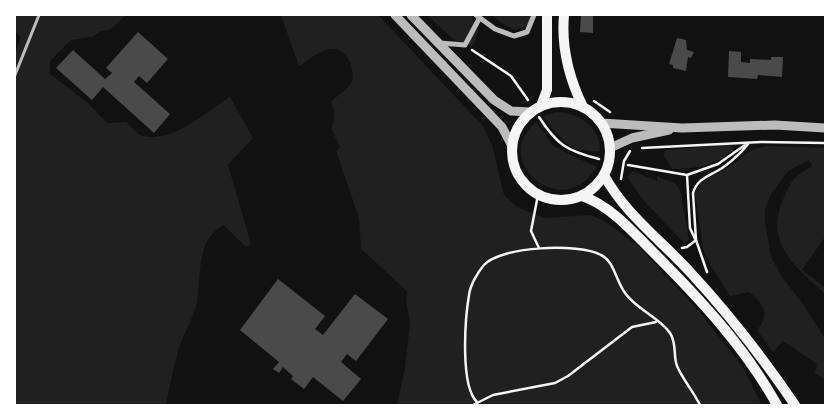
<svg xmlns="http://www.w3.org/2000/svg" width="840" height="420" font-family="Jost,sans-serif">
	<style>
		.green { fill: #202020 }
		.building { fill: #4a4a4a }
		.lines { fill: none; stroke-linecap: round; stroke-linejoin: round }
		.path { stroke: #f5f5f5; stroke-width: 2.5 }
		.service { stroke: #bcbcbc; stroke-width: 3 }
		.minor { stroke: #bcbcbc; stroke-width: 5 }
		.tertiary { stroke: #bcbcbc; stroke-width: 9 }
		.primary { stroke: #f5f5f5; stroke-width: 10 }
	</style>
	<rect width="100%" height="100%" fill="#111"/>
	<path class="green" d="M 15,15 L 126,15 L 110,30 L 101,31 L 92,37 L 71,40 L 50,61 L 50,74 L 88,103 L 107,123 L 126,122 C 130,125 135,132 140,135 C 170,146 206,112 230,97 L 253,138 L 228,165 L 251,244 L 246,247 L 224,225 C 196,239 201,276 197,302 C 194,317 184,333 179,348 C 173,367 170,386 166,405 L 15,405 L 15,53 L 21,37 L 15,31 Z
		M 281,15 L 378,15 L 483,126 L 492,145 L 504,195 L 517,207 L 545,218 L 590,215 L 604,221 L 638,246 L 698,310 L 742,366 L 762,405 L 397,405 L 405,368 L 410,323 L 406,299 L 407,291 L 361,249 L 359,218 L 336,151 L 340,147 L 331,128 C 336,118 335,112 331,102 C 336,96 344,92 349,86 C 358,75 349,50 334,49 C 322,48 308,60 299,66 Z
		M 427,15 L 471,15 L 478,31 L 474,45 L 454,40 Z
		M 492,15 L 531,15 L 529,24 L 515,30 L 501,23 Z
		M 556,112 C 579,113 600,125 600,151 C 569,153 560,139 543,116 Z
		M 536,122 L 553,146 L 596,167 C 567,223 488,163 536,122 Z
		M 728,145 L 734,147 C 722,166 692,169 672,169 L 664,156 L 665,150 Z
		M 767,146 L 825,148 L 825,237 L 802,270 L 825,287 L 825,294 C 796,267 764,244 783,200 C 791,180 794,177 812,166 L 809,160 L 788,171 L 771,194 L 765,210 L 765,222 L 771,257 L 782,277 L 803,304 L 825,339 L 825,380 L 815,373 L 817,364 L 783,341 L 773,352 L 757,330 C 771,314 763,303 749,292 L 730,296 L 710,264 L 703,249 L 695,193 C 701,177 713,176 726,169 C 743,159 746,149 767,146 Z
		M 633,171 L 657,181 L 657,176 L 676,184 L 681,193 L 689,240 L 686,243 L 682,241 L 645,202 L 627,177 Z"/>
	<path class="building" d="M 581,15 L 593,15 L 593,33 L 580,32 Z
		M 138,32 L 168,59 L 147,83 L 139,76 L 134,82 L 170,114 L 154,133 L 103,87 L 92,100 L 56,68 L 73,50 L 105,79 L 112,73 L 106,68 Z
		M 677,38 L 686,40 L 687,50 L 694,52 L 691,58 L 688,57 L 686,71 L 673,68 L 673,65 L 669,64 Z
		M 729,51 L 741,52 L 741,62 L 750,63 L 750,59 L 771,60 L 771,57 L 783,57 L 782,77 L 758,75 L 757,79 L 728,77 Z
		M 278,279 L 325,316 L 315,329 L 323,335 L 355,294 L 388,319 L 356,361 L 347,354 L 341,362 L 361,379 L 343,401 L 313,377 L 304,389 L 291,379 L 293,376 L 283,367 L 279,373 L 273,369 L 279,362 L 240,330 Z"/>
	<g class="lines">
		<path class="path" d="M 472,50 L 511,76 L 528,100
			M 594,101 L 610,112
			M 539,117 C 557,145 567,151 599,159
			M 642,148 L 761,142 L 825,143
			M 628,165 L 687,175 L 690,228 L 695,239
			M 687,175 L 718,164 L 745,145
			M 621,179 L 624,161 L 630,151
			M 538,195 L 531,231 L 539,248
			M 682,248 L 687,247 L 696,240
			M 707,272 L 696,240 L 693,193 C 698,176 712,176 725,166 C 733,160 741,153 748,144
			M 477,402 C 460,386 465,319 469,295 C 470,286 477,273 484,265 C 501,246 579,243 601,255 C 614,261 616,281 625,293 C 637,310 659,317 670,333 C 677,343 673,356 677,366 C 682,378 693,391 700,405
			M 473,405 L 493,395 L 555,383 L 568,376 L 632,327 L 656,322"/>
		<path class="service" d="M 15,75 L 39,15"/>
		<path class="minor" d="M 476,15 L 495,29 L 514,36 L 527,32 L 534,15
			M 440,43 L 465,45 L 479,19"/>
		<path class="tertiary" d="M 395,15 L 502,127 L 512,146
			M 411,15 L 494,100 L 511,111 L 530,112
			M 601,123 L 682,128 L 775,125 L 825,128
			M 610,148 L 632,138 L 669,130"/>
		<path class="primary" d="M 564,15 C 561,48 569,78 583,107
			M512 151a49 49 0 1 1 98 0a49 49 0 1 1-98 0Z
			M 541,106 L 547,90 L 547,15
			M 604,175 C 624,213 662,241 690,272 C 729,314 763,358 795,405
			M 582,196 C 611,206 632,231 653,252 C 699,298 745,347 777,405"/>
	</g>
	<rect width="840" height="420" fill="none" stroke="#ffffff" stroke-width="32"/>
</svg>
